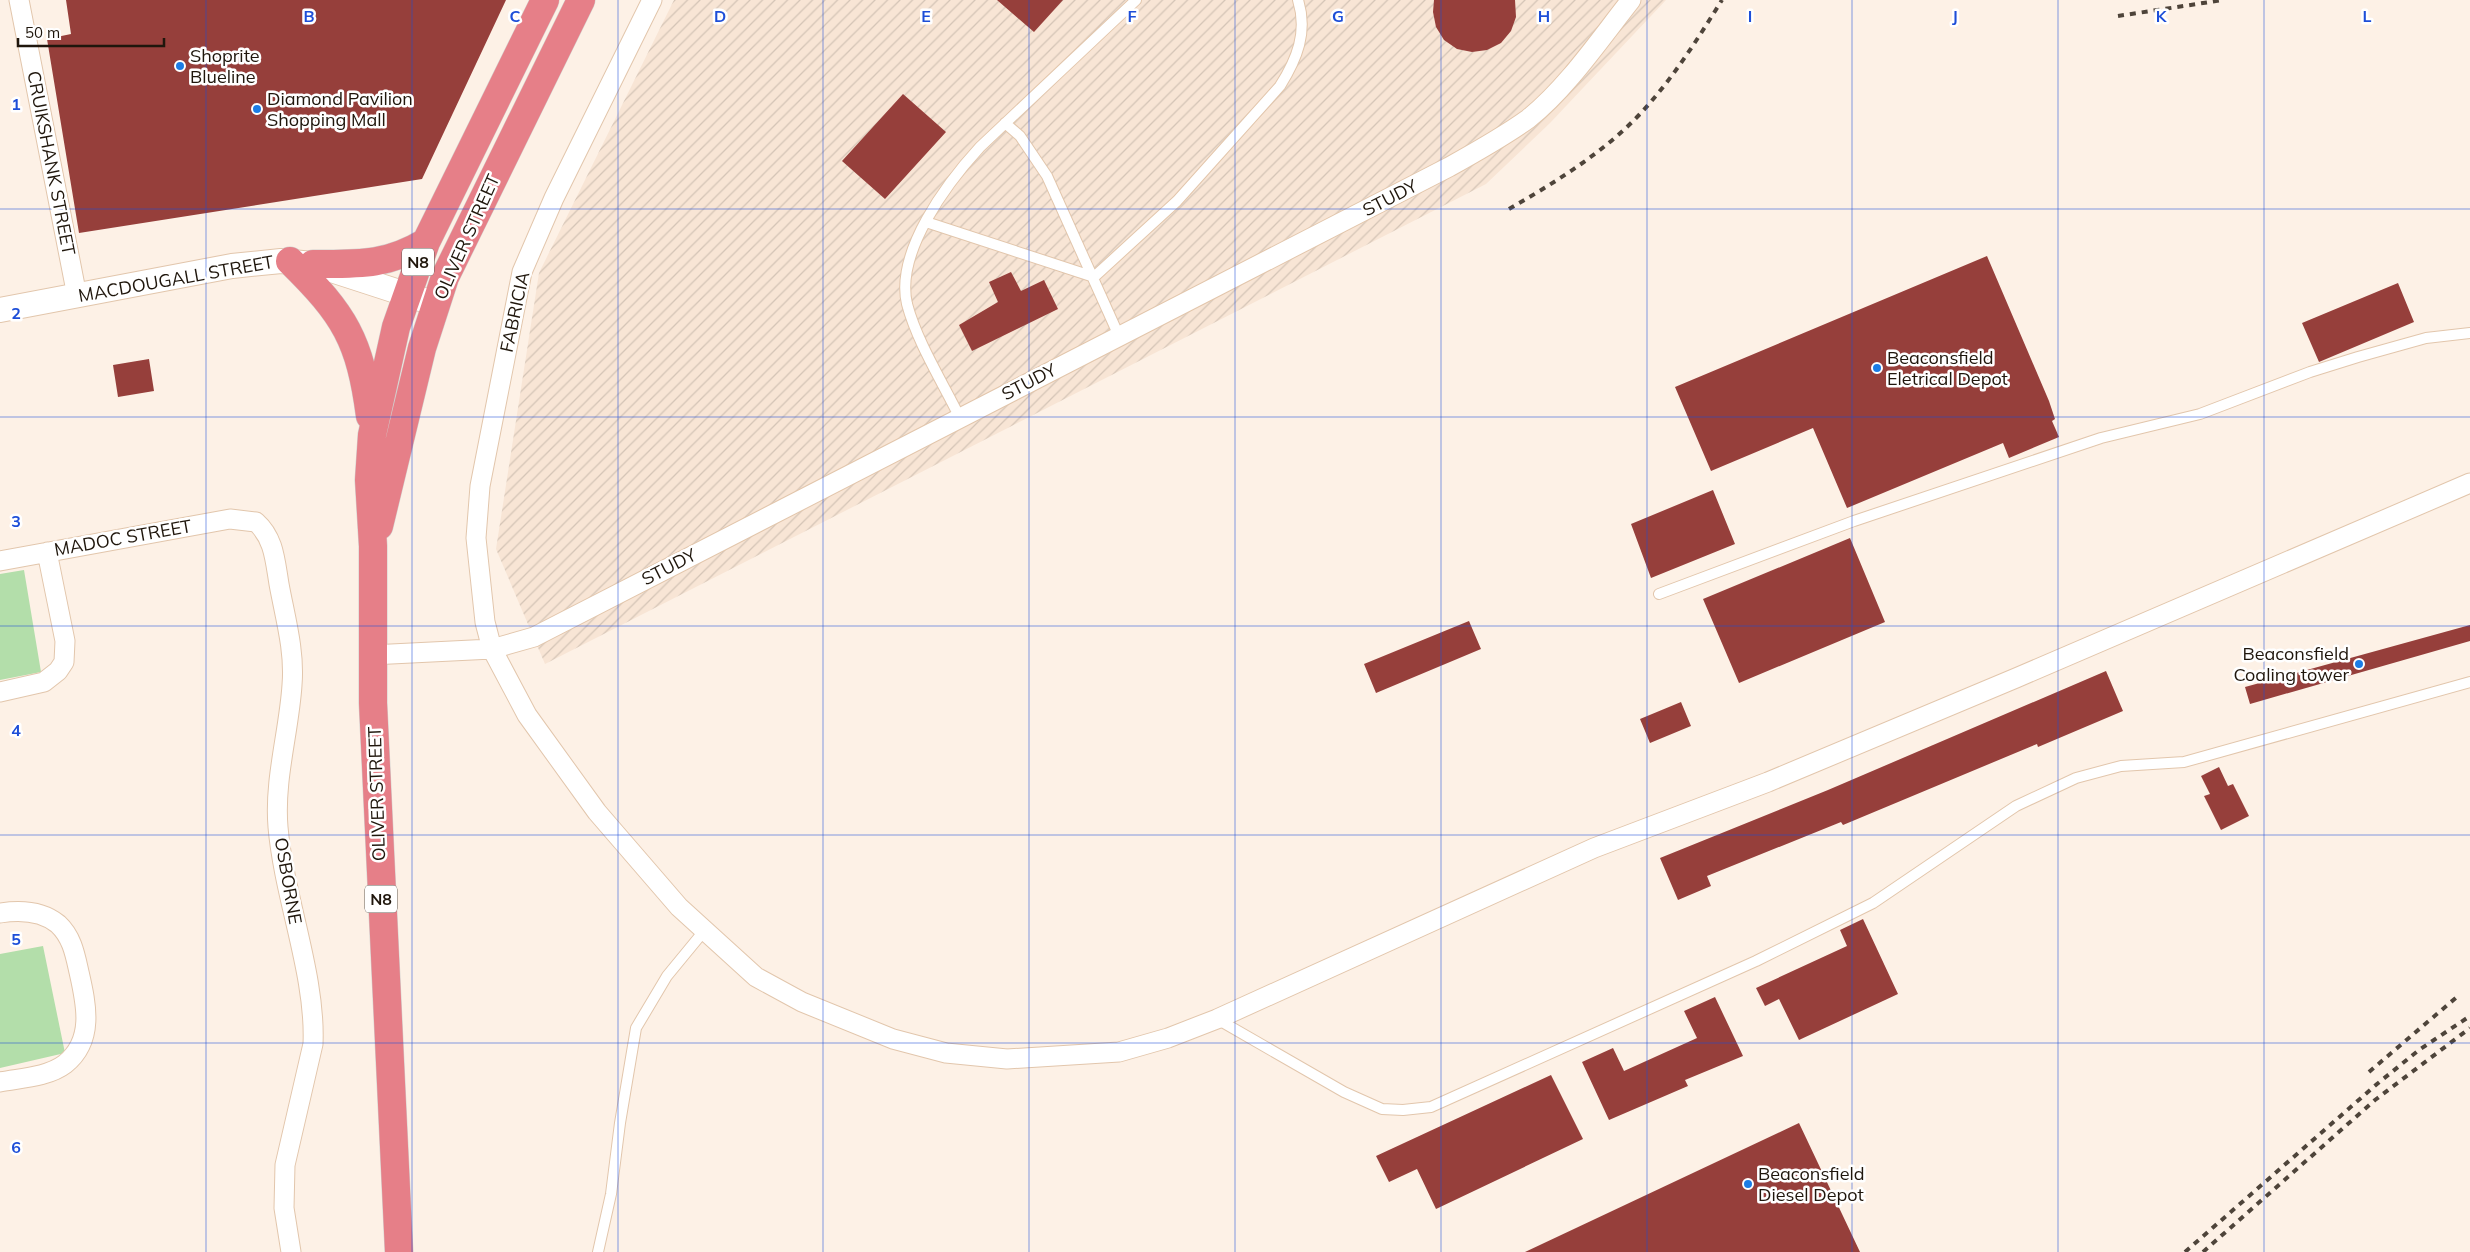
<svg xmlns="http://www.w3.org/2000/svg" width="2470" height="1252" font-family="Mulish,sans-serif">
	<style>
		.industrial { fill: url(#industrial-furrows) }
		.green { fill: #b3deaa }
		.building { fill: #963f3b }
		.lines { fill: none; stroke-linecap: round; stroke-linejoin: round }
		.service-casing { stroke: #e2c6ac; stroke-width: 12 }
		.minor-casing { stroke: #e2c6ac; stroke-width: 21 }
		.tertiary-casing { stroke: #e2c6ac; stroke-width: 26 }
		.trunk-casing { stroke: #d2d0ce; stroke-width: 29 }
		.service { stroke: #fff; stroke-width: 10 }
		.minor { stroke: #fff; stroke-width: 19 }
		.tertiary { stroke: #fff; stroke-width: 24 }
		.trunk { stroke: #e67f88; stroke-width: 28 }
		.rail { stroke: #4e443a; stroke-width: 4; stroke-dasharray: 6 6; stroke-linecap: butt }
		.grid { fill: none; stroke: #1d4ed8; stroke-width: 1; stroke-opacity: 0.55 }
		.poi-dot { fill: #1b7ce5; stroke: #fff; stroke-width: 2 }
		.labels { text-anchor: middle; stroke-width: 5; stroke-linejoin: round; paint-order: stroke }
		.shield { fill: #fff; stroke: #625c55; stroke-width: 1 }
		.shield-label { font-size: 16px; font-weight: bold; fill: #1f160c }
		.poi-label { font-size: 18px; fill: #1f160c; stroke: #fff; text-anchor: start }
		.street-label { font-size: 18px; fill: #1f160c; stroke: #fff }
		.grid-label { font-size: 16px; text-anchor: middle; font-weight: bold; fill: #1d4ed8; stroke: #fff; stroke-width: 5; stroke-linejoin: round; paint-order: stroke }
	</style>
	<defs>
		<pattern id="industrial-furrows" width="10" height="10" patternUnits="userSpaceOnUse" patternTransform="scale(1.25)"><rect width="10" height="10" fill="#f8e5d5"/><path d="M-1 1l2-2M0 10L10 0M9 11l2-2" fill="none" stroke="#d4c4b6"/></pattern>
	</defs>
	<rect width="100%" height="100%" fill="#fdf1e6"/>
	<path class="industrial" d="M 674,0 L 1666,0 L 1550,123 L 1486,184 L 545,664 L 496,549 L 539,273 Z"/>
	<path class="green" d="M 24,570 L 41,672 L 0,680 L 0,574 Z
		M 43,946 L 65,1053 L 0,1068 L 0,954 Z"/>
	<path class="building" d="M 66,0 L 506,0 L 422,179 L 79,233 L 47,39 L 71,34 Z
		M 997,0 L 1063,0 L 1034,32 Z
		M 1434,0 L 1515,0 L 1516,17 L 1511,31 L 1501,43 L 1487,50 L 1472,52 L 1457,49 L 1444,40 L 1436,27 L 1433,12 Z
		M 903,94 L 946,132 L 885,199 L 842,161 Z
		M 1987,256 L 2049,401 L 2055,419 L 2052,421 L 2059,437 L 2009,458 L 2003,443 L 1847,508 L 1813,428 L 1711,471 L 1675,387 Z
		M 1011,272 L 1021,291 L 1044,280 L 1058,309 L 972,351 L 959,325 L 998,302 L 989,282 Z
		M 2398,283 L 2414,322 L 2319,362 L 2302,323 Z
		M 149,359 L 154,391 L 118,397 L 113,365 Z
		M 1713,490 L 1735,544 L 1651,578 L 1631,524 Z
		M 1850,538 L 1885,622 L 1739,683 L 1703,599 Z
		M 1469,621 L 1481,649 L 1376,693 L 1364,664 Z
		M 2470,625 L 2470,641 L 2250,704 L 2245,687 Z
		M 2106,671 L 2123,711 L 2038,747 L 2037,744 L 1843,825 L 1841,822 L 1707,876 L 1711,886 L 1678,900 L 1660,858 L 1828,790 Z
		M 1681,702 L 1691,726 L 1650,743 L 1640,719 Z
		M 2219,767 L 2228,786 L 2233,784 L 2249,816 L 2221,830 L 2204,796 L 2210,794 L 2201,776 Z
		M 1863,919 L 1898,994 L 1799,1040 L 1779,999 L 1765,1006 L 1756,988 L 1847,946 L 1840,930 Z
		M 1715,997 L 1743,1056 L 1685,1080 L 1688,1086 L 1609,1120 L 1582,1062 L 1613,1048 L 1624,1071 L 1697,1038 L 1684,1011 Z
		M 1551,1075 L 1583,1139 L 1436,1209 L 1417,1169 L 1389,1182 L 1376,1156 Z
		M 1799,1123 L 1860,1252 L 1525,1252 Z"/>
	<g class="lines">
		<g class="service-casing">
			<path id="service" d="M 1005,123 L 1020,136 L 1047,176 L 1119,336
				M 926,222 L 1094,277 L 1177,201 L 1280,86 C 1297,59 1308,32 1298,0
				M 960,418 C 943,383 917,342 907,304 C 895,252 947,183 980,147 L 1136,0
				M 1659,594 L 1854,521 L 2101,438 L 2200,414 L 2310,372 L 2358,357 L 2426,338 L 2470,333
				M 1217,1019 L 1344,1092 L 1382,1109 L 1403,1110 L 1431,1107 L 1756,961 L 1873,903 L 2016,806 L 2076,778 L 2121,766 L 2184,762 L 2470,682
				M 598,1252 L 611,1194 L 620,1123 L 636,1028 L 667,976 L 704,931"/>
		</g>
		<g class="minor-casing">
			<path id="minor" d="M 19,0 L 77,296
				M 652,0 L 554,198 L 522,272 L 480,486 L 476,538 L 485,622 L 492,649 L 527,715 L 597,812 L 679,907 L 756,977 L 802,1002 L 893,1039 L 946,1053 L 1007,1059 L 1119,1052 L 1168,1038 L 1217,1019 L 1594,848 L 1768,782 L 2016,678 L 2470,483
				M 0,561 L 230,519 L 256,522 C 274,538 275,560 279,584 C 285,617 295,651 292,685 C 289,732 274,779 278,827 C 284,898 316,975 313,1044 L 285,1165 L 284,1208 L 291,1252
				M 371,655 L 492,649 L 534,637 L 1449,167 C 1476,152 1503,137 1528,119 C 1567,88 1600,39 1631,0
				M 0,692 L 44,682 L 58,671 L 64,662 L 65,641 L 47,552
				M 0,913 C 19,910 42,911 58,924 C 72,937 75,954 79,972 C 86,1003 95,1040 65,1064 C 48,1077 21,1078 0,1082"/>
		</g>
		<g class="tertiary-casing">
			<path id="tertiary" d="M 0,310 L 232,266 L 281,261 L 313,264 L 436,304"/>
		</g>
		<g class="trunk-casing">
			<path id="trunk" d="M 290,261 C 345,315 360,340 370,416
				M 313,264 C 358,264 386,266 426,242
				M 379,526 L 422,348 L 445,277 L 581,0
				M 399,1252 L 373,703 L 373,546 L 369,480 L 372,435 L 396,327 L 426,242 L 545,0"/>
		</g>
		<use href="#service" class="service"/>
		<use href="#minor" class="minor"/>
		<use href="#tertiary" class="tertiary"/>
		<use href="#trunk" class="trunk"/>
		<path class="rail" d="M 2118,16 L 2223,0
			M 1509,209 C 1554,183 1603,153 1639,115 C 1672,80 1697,40 1722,0
			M 2369,1072 L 2458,996
			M 2185,1252 L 2377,1084 L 2419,1050 L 2470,1016
			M 2203,1252 L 2375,1100 L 2470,1028"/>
	</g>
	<path class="grid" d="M 206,0 L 206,1252M 412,0 L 412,1252M 618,0 L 618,1252M 823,0 L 823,1252M 1029,0 L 1029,1252M 1235,0 L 1235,1252M 1441,0 L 1441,1252M 1647,0 L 1647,1252M 1852,0 L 1852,1252M 2058,0 L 2058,1252M 2264,0 L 2264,1252M 0,209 L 2470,209M 0,417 L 2470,417M 0,626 L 2470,626M 0,835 L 2470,835M 0,1043 L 2470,1043"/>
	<g class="poi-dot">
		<circle cx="180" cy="66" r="5"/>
		<circle cx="257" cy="109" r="5"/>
		<circle cx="1877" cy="368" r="5"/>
		<circle cx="2359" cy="664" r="5"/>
		<circle cx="1748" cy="1184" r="5"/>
	</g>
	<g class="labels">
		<g class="shield">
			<rect x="402" y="248.5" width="32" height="27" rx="4"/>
			<rect x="365" y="885.5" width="32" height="27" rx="4"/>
		</g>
		<g class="shield-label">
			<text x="418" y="268">N8</text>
			<text x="381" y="905">N8</text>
		</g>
		<g class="poi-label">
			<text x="190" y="62">Shoprite<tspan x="190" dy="21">Blueline</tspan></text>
			<text x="267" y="105">Diamond Pavilion<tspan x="267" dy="21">Shopping Mall</tspan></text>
			<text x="1887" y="364">Beaconsfield<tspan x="1887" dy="21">Eletrical Depot</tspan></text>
			<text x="2349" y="660" text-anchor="end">Beaconsfield<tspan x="2349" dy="21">Coaling tower</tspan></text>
			<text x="1758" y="1180">Beaconsfield<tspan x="1758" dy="21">Diesel Depot</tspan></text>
		</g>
		<g class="street-label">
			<text transform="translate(51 163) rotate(79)" y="6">CRUIKSHANK STREET</text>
			<text transform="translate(1390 198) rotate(-27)" y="6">STUDY</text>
			<text transform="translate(467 237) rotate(-66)" y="6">OLIVER STREET</text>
			<text transform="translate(176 279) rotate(-10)" y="6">MACDOUGALL STREET</text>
			<text transform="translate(515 312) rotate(-78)" y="6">FABRICIA</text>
			<text transform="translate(1029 382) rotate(-27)" y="6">STUDY</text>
			<text transform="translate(123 538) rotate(-10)" y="6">MADOC STREET</text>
			<text transform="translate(669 567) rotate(-27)" y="6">STUDY</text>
			<text transform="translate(377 794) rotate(-92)" y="6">OLIVER STREET</text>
			<text transform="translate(288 881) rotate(80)" y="6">OSBORNE</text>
		</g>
	</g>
	<g class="grid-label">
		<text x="309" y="22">B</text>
		<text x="515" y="22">C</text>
		<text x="720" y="22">D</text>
		<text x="926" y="22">E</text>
		<text x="1132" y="22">F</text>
		<text x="1338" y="22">G</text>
		<text x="1544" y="22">H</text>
		<text x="1750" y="22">I</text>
		<text x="1955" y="22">J</text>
		<text x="2161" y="22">K</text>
		<text x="2367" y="22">L</text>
		<text x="16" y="110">1</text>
		<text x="16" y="319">2</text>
		<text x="16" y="527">3</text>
		<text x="16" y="736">4</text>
		<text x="16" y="945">5</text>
		<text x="16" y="1153">6</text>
	</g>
	<path d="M18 38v8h146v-8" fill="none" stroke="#1f160c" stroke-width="2.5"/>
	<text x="25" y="38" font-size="15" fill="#1f160c" stroke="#ffffff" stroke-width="4" paint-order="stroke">50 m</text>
</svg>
